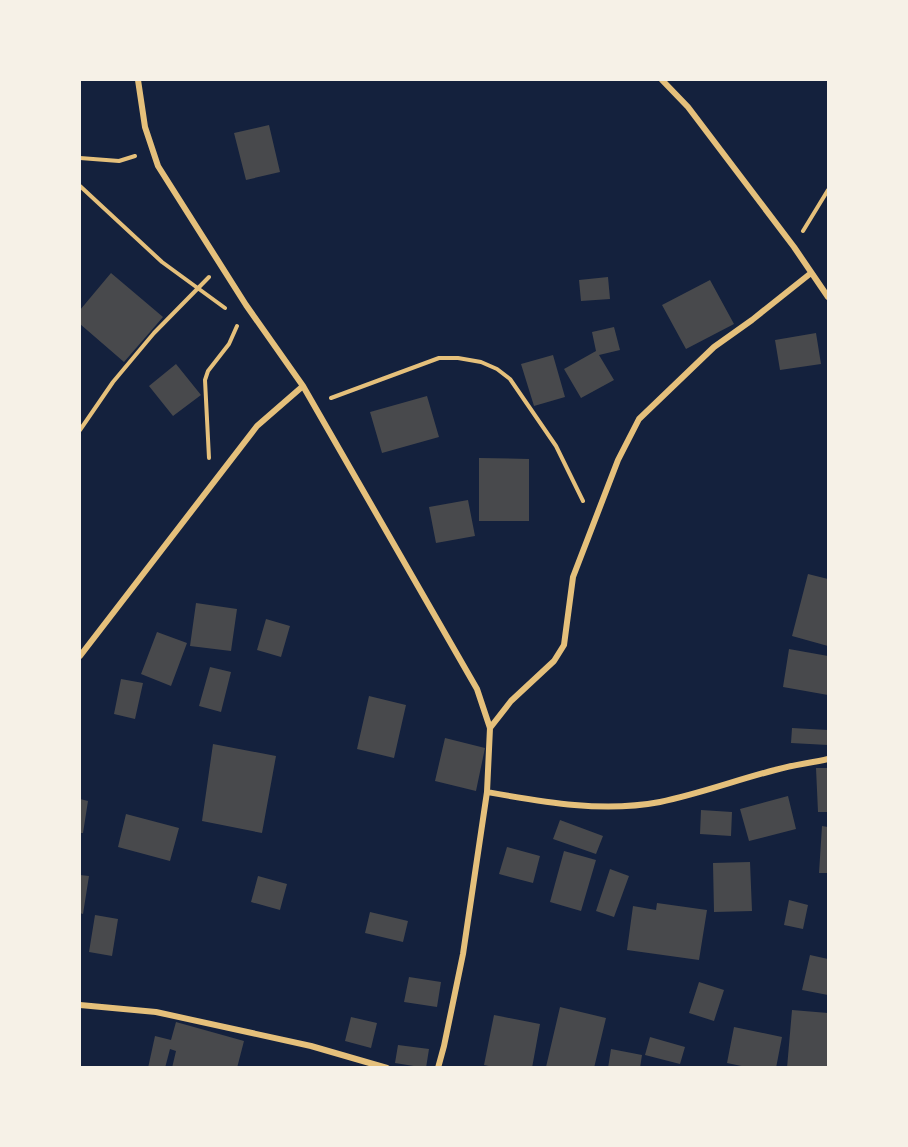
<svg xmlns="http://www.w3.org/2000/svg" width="908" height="1147" font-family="'IBM Plex Sans',sans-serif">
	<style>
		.building { fill: #48494c }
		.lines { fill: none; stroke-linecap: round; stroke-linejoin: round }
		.path { stroke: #e5c07b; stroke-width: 4 }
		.minor { stroke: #e5c07b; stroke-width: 6 }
	</style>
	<rect width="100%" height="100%" fill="#14213d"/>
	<path class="building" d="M 269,125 L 280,172 L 246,180 L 234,133 Z
		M 111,273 L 163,317 L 124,362 L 80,324 L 80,310 Z
		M 608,277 L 610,299 L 581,301 L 579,280 Z
		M 710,280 L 734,324 L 686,349 L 662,305 Z
		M 614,327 L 620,350 L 599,355 L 614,380 L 581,398 L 564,369 L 596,351 L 592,332 Z
		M 816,333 L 821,364 L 780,370 L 775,340 Z
		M 553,355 L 565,397 L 534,406 L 521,364 Z
		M 176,364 L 201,395 L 173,416 L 149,386 Z
		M 427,396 L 439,437 L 382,453 L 370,412 Z
		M 479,458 L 529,459 L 529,521 L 479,521 Z
		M 468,500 L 475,536 L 436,543 L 429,507 Z
		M 808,574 L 828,579 L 828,646 L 792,636 Z
		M 196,603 L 237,609 L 231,651 L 190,646 Z
		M 266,619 L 290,626 L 281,657 L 257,650 Z
		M 157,632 L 187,643 L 171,686 L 141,674 Z
		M 789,649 L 828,656 L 828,695 L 783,687 Z
		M 210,667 L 231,672 L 221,712 L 199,706 Z
		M 121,679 L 143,683 L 135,719 L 114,714 Z
		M 369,696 L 406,705 L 394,758 L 357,749 Z
		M 792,728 L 828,730 L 828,745 L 791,743 Z
		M 445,738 L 485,748 L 476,791 L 435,781 Z
		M 213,744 L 276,756 L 262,833 L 202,821 Z
		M 816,768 L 828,768 L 828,812 L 818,812 Z
		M 788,796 L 796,829 L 749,841 L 740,809 Z
		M 80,799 L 88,801 L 83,833 L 80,833 Z
		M 701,810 L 732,812 L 731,836 L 700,834 Z
		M 126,814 L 179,828 L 170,861 L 118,847 Z
		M 560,820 L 603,836 L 596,854 L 553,839 Z
		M 822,826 L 828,827 L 828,873 L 819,873 Z
		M 507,847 L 540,856 L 533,883 L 499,874 Z
		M 564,851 L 596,860 L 581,911 L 550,902 Z
		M 750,862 L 752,911 L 714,912 L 713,863 Z
		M 610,869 L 629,876 L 614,917 L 596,911 Z
		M 80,875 L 89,876 L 83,914 L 80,913 Z
		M 258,876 L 287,884 L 280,910 L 251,902 Z
		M 789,900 L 808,905 L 803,929 L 784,925 Z
		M 657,903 L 707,910 L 699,960 L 627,950 L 633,906 L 656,910 Z
		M 370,912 L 408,921 L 403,942 L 365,933 Z
		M 95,915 L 118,919 L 112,956 L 89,952 Z
		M 810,955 L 828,959 L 828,995 L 802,990 Z
		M 409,977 L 441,982 L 437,1007 L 404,1002 Z
		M 699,982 L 724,990 L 714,1021 L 689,1013 Z
		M 560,1007 L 606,1018 L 594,1068 L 546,1067 Z
		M 792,1010 L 828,1013 L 828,1068 L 787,1068 Z
		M 494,1015 L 540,1024 L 532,1068 L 498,1068 L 484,1065 Z
		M 351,1017 L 377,1023 L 371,1048 L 345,1041 Z
		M 176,1022 L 244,1041 L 237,1068 L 172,1068 L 176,1051 L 170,1049 L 165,1068 L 148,1068 L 155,1036 L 171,1040 Z
		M 734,1027 L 782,1037 L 776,1068 L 751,1068 L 727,1063 Z
		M 650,1037 L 685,1047 L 680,1064 L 645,1055 Z
		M 398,1045 L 429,1049 L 426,1068 L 395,1063 Z
		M 611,1049 L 642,1055 L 640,1068 L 608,1068 Z"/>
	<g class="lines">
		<path class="path" d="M 80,158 L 119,161 L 135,156
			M 80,186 L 162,262 L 225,308
			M 803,231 L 828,190
			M 331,398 L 439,358 L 458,358 L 481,362 L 497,369 L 510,379 L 556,446 L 583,501
			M 80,430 L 113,382 L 154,333 L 209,277
			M 209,458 L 205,380 L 208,371 L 229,344 L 237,326"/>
		<path class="minor" d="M 138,80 L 145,127 L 158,166 L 246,305 L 303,386 L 477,689 L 490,728 L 487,792 L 463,954 L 444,1046 L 438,1068
			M 662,80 L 688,107 L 794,247 L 828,297
			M 80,656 L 257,426 L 303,386
			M 490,728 L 511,701 L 554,661 L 564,645 L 573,577 L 618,460 L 639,419 L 714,347 L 752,320 L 811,273
			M 487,792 C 543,802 602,813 660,802 C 699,794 736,780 775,770 C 792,765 811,763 828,759
			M 80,1005 L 156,1012 L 311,1046 L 387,1068"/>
	</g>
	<rect width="908" height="1147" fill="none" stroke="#f6f1e7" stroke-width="162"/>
</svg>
